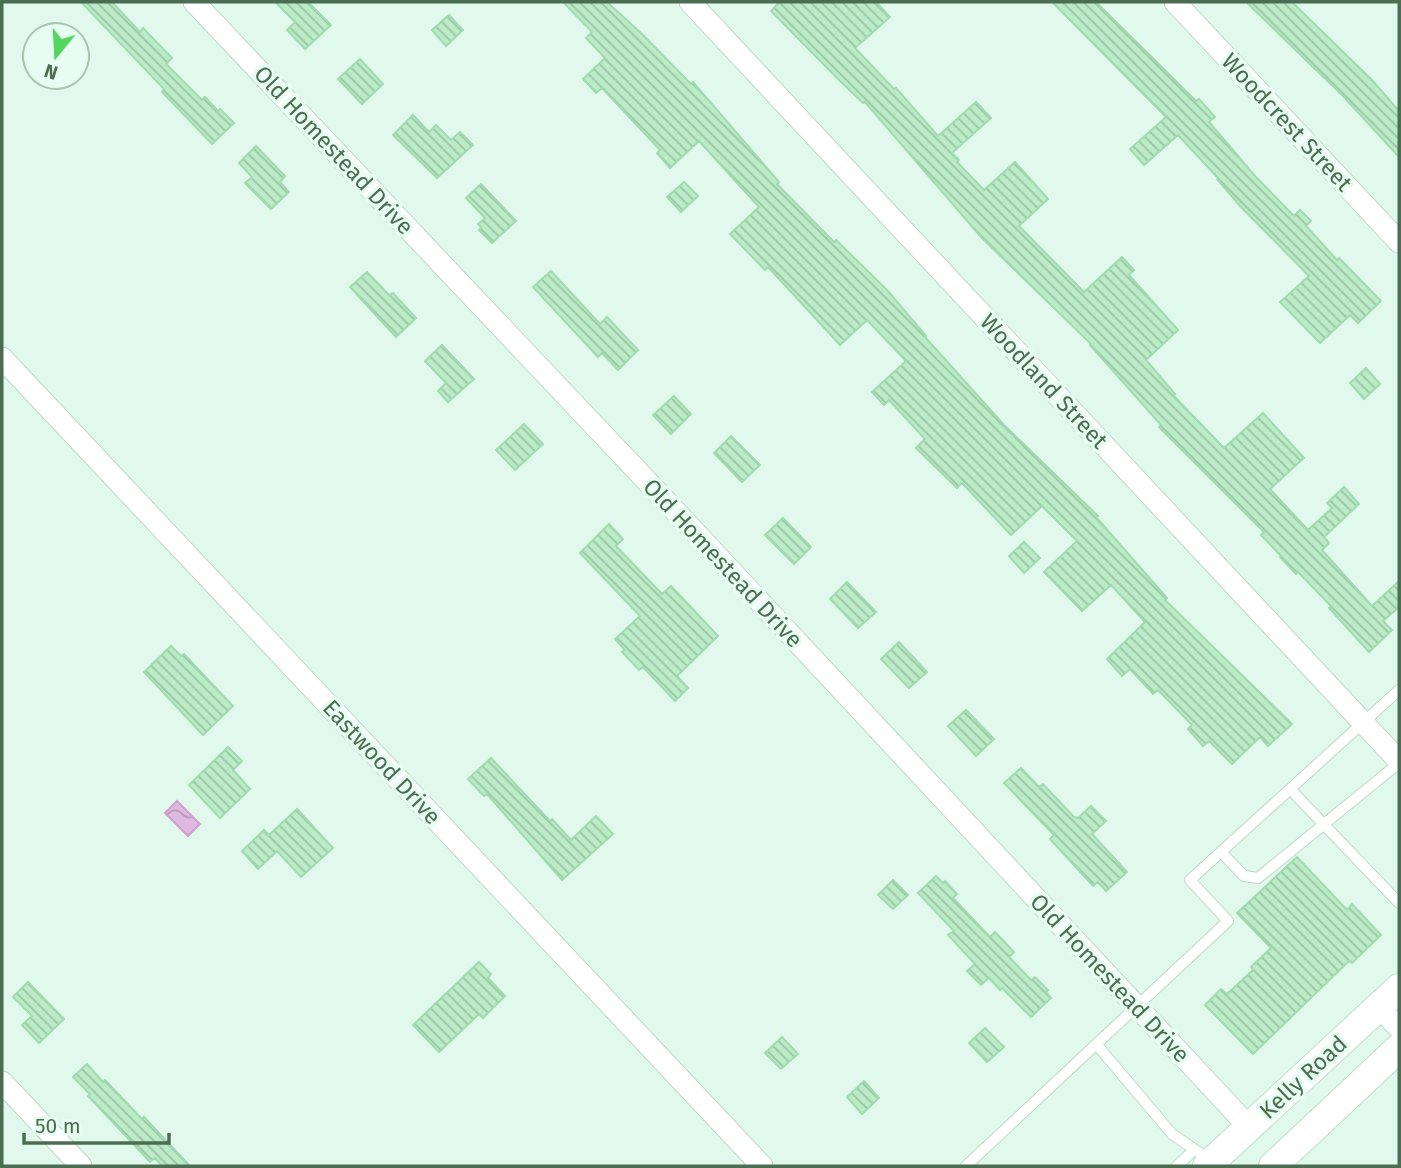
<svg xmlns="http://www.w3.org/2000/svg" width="1401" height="1168" font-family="'Fira Sans',sans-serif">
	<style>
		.water { fill: url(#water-waves); stroke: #d0a0d0; stroke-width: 2 }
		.building { fill: url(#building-back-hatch); stroke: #9edcad; stroke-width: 2 }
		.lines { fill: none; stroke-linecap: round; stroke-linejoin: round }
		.lane-casing { stroke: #bcd9c5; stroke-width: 12 }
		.street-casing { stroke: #bcd9c5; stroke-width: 23 }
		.secondary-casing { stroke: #bde0c8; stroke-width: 30 }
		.lane { stroke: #fff; stroke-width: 10 }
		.street { stroke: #fff; stroke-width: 21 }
		.secondary { stroke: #fff; stroke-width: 28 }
		.labels { text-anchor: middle; stroke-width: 7; stroke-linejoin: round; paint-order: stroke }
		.street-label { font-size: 23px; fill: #4b6d52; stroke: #e7fdf1 }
	</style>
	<defs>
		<pattern id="water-waves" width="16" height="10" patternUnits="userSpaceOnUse" patternTransform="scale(1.75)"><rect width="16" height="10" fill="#e0b9e0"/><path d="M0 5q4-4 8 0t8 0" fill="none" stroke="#b89bb8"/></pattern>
		<pattern id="building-back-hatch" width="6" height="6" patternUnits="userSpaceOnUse" patternTransform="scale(1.75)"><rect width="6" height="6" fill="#bcebc8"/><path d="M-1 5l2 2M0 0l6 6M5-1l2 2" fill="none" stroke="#9bc3a5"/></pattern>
	</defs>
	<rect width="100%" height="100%" fill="#e1f9ec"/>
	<path class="water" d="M 177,801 L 200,824 L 188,836 L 165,813 Z"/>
	<path class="building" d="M 81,2 L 112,2 L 140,32 L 143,28 L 172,58 L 166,64 L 202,100 L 205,97 L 218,111 L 220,109 L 234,123 L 212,144 L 162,92 L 164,89 Z
		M 275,2 L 308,2 L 331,25 L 305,49 L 287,30 L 295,22 Z
		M 563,2 L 607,2 L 642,34 L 691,84 L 693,82 L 779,182 L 777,184 L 834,242 L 836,240 L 888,291 L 926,336 L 925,337 L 1004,425 L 1098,516 L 1096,517 L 1167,598 L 1165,600 L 1292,724 L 1268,746 L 1260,737 L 1232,764 L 1209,741 L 1203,746 L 1188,729 L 1192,725 L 1158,690 L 1153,694 L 1130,669 L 1122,676 L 1107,659 L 1145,622 L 1111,585 L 1082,611 L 1044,572 L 1077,541 L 1042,506 L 1011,535 L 962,483 L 957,488 L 916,448 L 925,439 L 889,400 L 884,405 L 872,392 L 906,361 L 867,320 L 840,345 L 768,267 L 765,270 L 730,234 L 759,207 L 699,141 L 670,168 L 657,153 L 660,150 L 602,88 L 596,93 L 583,79 L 605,58 L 586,38 L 592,32 Z
		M 780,2 L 876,2 L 890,17 L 855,48 L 894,89 L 896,88 L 938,136 L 976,102 L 991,118 L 952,153 L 959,160 L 957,162 L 984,190 L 1015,162 L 1048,199 L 1019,226 L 1084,292 L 1122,257 L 1134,270 L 1129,275 L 1178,330 L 1146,360 L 1175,394 L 1174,396 L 1224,448 L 1263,413 L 1304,458 L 1270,489 L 1308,530 L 1332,508 L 1327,503 L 1344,487 L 1359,504 L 1324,537 L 1329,543 L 1322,550 L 1372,606 L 1399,581 L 1399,607 L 1383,621 L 1392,630 L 1369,652 L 1329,608 L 1331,606 L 1298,572 L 1296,574 L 1280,557 L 1281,556 L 1261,535 L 1264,532 L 1159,427 L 1161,425 L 1090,345 L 1091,344 L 981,237 L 865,102 L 863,103 L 838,79 L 771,11 Z
		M 1052,2 L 1096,2 L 1196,101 L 1199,99 L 1215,117 L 1209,122 L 1255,176 L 1294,216 L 1300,210 L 1311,221 L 1306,226 L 1337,260 L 1339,258 L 1381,301 L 1358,323 L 1350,315 L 1320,343 L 1280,302 L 1309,276 L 1240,206 L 1217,179 L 1218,178 L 1178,135 L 1144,165 L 1130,149 L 1166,117 Z
		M 1246,2 L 1292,2 L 1373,81 L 1399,111 L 1399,157 L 1342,95 Z
		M 449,15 L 463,30 L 446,46 L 432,30 Z
		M 360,59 L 383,84 L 362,104 L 338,79 Z
		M 413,115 L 429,132 L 436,125 L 451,140 L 460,132 L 473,145 L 437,178 L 393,135 Z
		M 256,146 L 285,176 L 280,182 L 289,192 L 271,209 L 245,183 L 252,177 L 239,163 Z
		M 684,182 L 698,196 L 681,212 L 667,197 Z
		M 481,184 L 516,221 L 492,243 L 479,230 L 481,227 L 478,224 L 485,218 L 466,198 Z
		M 551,271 L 600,324 L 607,317 L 638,350 L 618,370 L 602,353 L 598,357 L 533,287 Z
		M 367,272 L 389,295 L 393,293 L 416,318 L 396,337 L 350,287 Z
		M 442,345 L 474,379 L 448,402 L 438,391 L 446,383 L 425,361 Z
		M 1366,368 L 1380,384 L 1364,399 L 1350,383 Z
		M 674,396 L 691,414 L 671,434 L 653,415 Z
		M 524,424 L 543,444 L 515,470 L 496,450 Z
		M 731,436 L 760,465 L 742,482 L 714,453 Z
		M 783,518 L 811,547 L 794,564 L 765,535 Z
		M 609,524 L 623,539 L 616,546 L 662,594 L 671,586 L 718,636 L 677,676 L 688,688 L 675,701 L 643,667 L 639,670 L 622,652 L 625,650 L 615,639 L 640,616 L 580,553 Z
		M 1024,542 L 1040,558 L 1024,573 L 1009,556 Z
		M 847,582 L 876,612 L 858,628 L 830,599 Z
		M 899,642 L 927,672 L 909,688 L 881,659 Z
		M 171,646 L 181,656 L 184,654 L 233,706 L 203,735 L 144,672 Z
		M 966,710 L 994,739 L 976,756 L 948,726 Z
		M 228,747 L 242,761 L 233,770 L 250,789 L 220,818 L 189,785 Z
		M 491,758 L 550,821 L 552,819 L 571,840 L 596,816 L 613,834 L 562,880 L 487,794 L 484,796 L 468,779 Z
		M 1021,768 L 1039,787 L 1043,784 L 1074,817 L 1078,818 L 1091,806 L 1106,821 L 1092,834 L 1127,872 L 1106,891 L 1098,882 L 1093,886 L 1050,839 L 1054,835 L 1004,783 Z
		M 297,809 L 333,848 L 301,877 L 277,851 L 258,869 L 242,851 L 264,830 L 269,835 Z
		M 1297,857 L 1347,910 L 1352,904 L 1381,935 L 1352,963 L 1349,961 L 1253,1054 L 1205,1005 L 1221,989 L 1227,994 L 1253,970 L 1251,967 L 1271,948 L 1237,913 Z
		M 936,876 L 943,883 L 945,881 L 957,894 L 953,898 L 990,937 L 995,932 L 1014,952 L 1009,957 L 1031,980 L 1035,977 L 1048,990 L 1046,992 L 1051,998 L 1031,1017 L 1002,988 L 1000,990 L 989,978 L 981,985 L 967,971 L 975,964 L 948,935 L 954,931 L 918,893 Z
		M 893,880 L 908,895 L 893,909 L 878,895 Z
		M 479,962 L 491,974 L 488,978 L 505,996 L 483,1018 L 479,1014 L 439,1052 L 413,1025 Z
		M 28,982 L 64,1019 L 39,1043 L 22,1025 L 32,1016 L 13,997 Z
		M 985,1028 L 1004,1047 L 987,1062 L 969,1043 Z
		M 782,1037 L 798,1054 L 781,1069 L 765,1053 Z
		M 87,1064 L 103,1082 L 105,1080 L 142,1119 L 144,1117 L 190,1166 L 162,1166 L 155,1158 L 150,1162 L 88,1096 L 90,1094 L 73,1077 Z
		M 864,1081 L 879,1098 L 862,1114 L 847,1097 Z"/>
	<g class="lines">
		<g class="lane-casing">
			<path id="lane" d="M 1290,789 L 1399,903
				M 1221,852 L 1244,876 L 1258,878 L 1399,763
				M 1097,1045 L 1172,1134 L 1210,1160
				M 966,1166 L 1228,921 L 1190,880 L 1399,690
				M 1177,1166 L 1194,1150"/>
		</g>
		<g class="street-casing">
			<path id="street" d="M 194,2 L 679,515 L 1249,1127
				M 690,2 L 1399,761
				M 1175,2 L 1399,242
				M 2,358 L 762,1166
				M 1379,1007 L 1399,1028
				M 2,1082 L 81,1166"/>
		</g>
		<g class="secondary-casing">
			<path id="secondary" d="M 1207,1166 L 1399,988
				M 1273,1166 L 1399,1048"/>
		</g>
		<use href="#lane" class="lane"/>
		<use href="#street" class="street"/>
		<use href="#secondary" class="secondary"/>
	</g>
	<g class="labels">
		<g class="street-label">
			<text transform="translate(1287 122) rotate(47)" y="8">Woodcrest Street</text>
			<text transform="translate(334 150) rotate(47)" y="8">Old Homestead Drive</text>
			<text transform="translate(1044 381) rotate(47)" y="8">Woodland Street</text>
			<text transform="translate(723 563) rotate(47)" y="8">Old Homestead Drive</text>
			<text transform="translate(382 762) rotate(47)" y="8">Eastwood Drive</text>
			<text transform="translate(1110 978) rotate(47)" y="8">Old Homestead Drive</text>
			<text transform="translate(1303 1077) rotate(-43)" y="8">Kelly Road</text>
		</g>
	</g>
	<rect width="1401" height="1168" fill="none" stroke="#4b6d52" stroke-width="7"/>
	<g transform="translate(56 56) rotate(198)"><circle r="33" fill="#e7fdf1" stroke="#a9c3b1" stroke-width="2"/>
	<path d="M0-5L12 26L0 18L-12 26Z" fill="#53d65d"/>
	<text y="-10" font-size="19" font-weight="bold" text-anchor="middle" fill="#4b6d52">N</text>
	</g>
	<path d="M24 1133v10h145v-10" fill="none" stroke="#4b6d52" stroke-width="3.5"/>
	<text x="35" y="1133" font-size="21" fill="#4b6d52" stroke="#e7fdf1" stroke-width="5" paint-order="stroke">50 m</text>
</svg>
